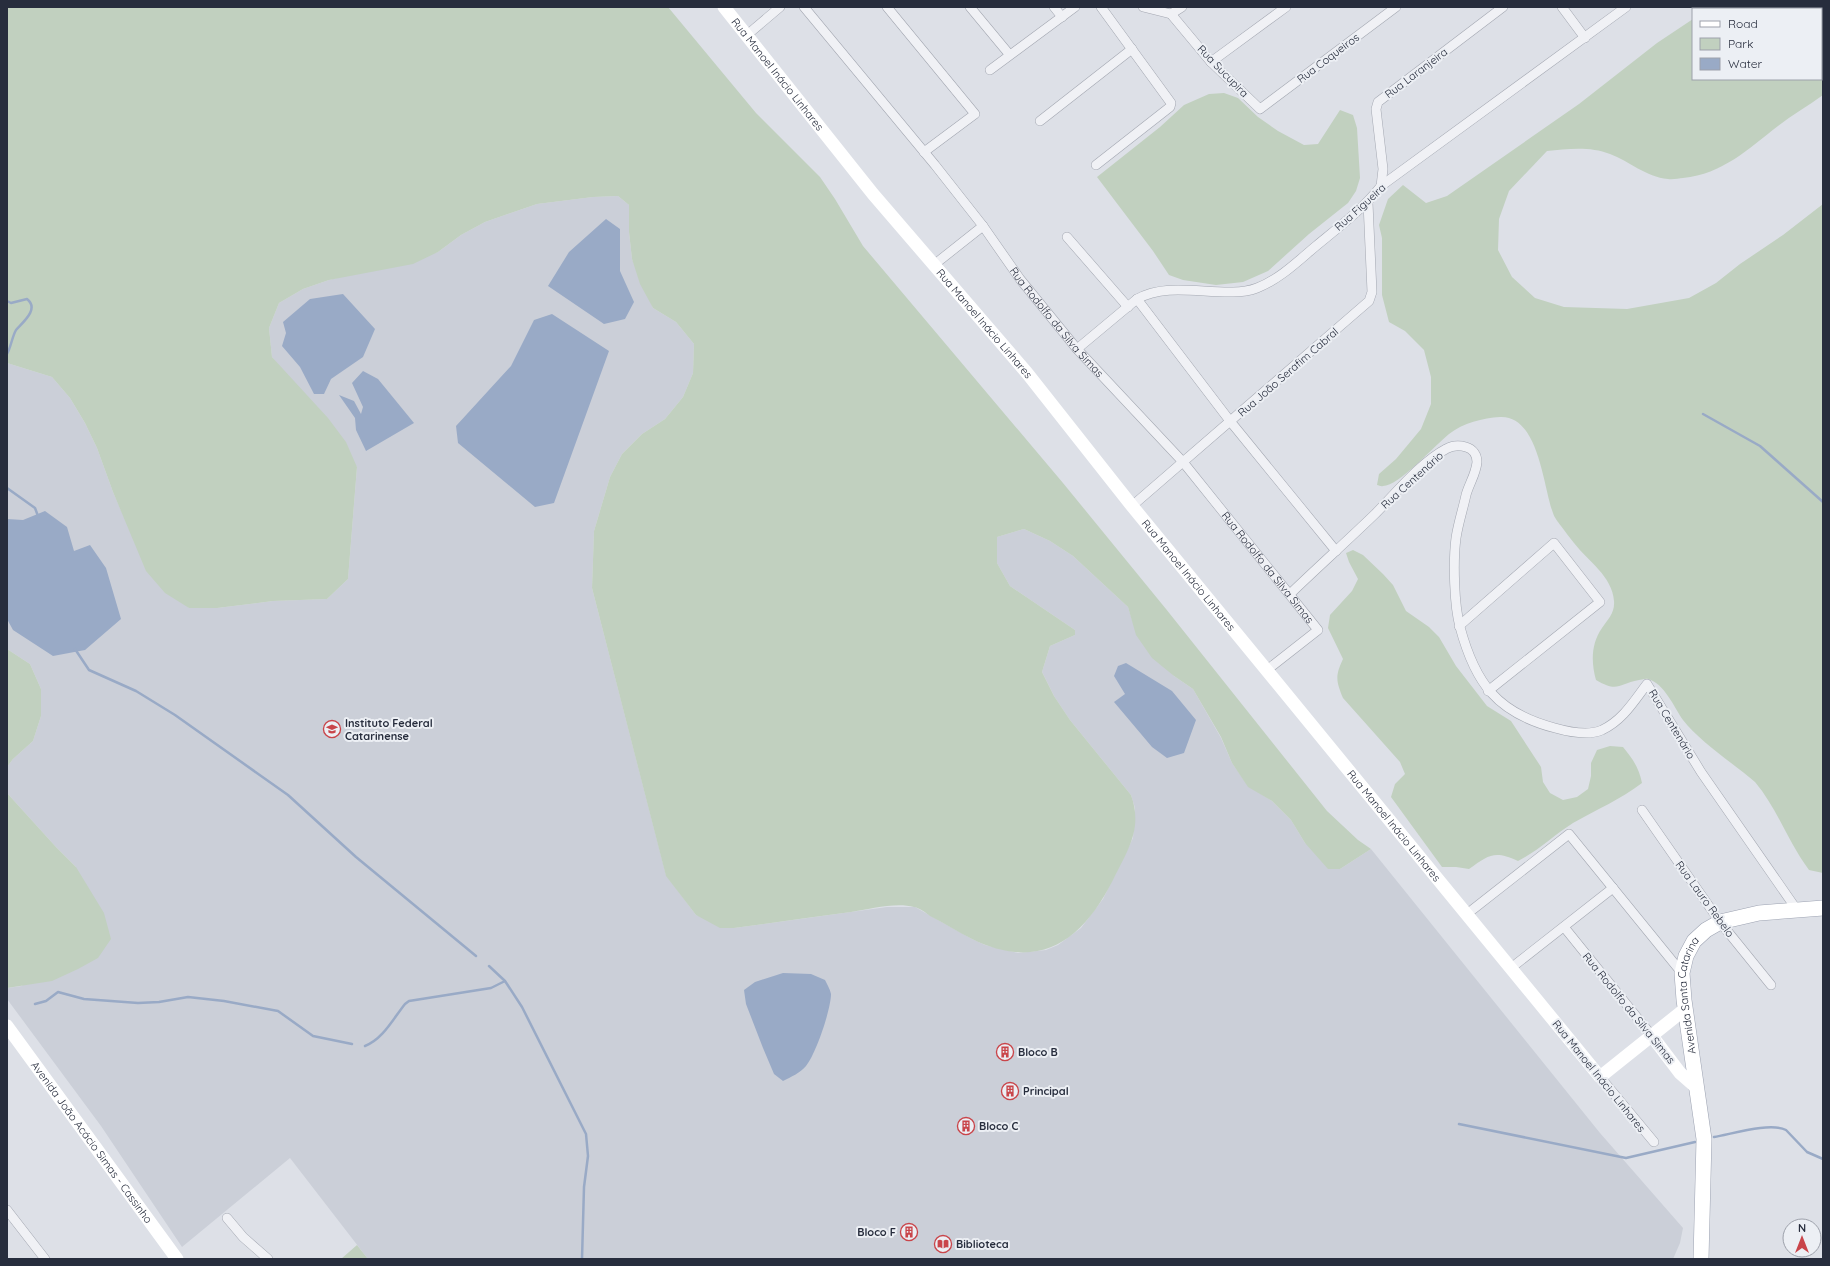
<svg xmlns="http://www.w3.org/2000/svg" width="1830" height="1266" font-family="Quicksand,sans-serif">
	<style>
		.built { fill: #cbcfd8 }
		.green { fill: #c1d0bf }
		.water { fill: #99aac6 }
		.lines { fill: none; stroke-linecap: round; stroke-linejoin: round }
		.stream { stroke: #99aac6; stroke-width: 2.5 }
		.street-casing { stroke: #a3a7b1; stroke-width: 10 }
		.primary-casing { stroke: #9da3b2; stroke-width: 16 }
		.street { stroke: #f0f1f5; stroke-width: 9 }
		.secondary { stroke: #fff; stroke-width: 13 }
		.primary { stroke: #fff; stroke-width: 15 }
		.labels { text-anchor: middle; stroke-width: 4; stroke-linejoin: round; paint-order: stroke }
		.street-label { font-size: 11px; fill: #272d3d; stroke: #eceff4 }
		.poi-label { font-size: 11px; font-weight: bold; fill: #272d3d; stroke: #eceff4; text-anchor: start }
	</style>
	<rect width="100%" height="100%" fill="#dde0e7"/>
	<path class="built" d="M 618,196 L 629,205 L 629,232 L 632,259 L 653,308 L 676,322 L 694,344 L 693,373 L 683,397 L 665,419 L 642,434 L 622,454 L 610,477 L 594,531 L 592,588 L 666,875 L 696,915 L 734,928 L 887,907 L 915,907 L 972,939 L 985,945 L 1018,953 L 1046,950 L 1058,945 L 1081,928 L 1103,899 L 1133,838 L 1135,808 L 1131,795 L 1070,720 L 1054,696 L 1042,672 L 1050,646 L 1075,635 L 1075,630 L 1010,586 L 997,563 L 997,537 L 1024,529 L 1050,541 L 1073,556 L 1128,607 L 1137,635 L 1174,676 L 1193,689 L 1221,738 L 1232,763 L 1248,786 L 1272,801 L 1291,820 L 1305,843 L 1340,869 L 1371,849 L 1600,1133 L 1683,1228 L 1680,1243 L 1673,1259 L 368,1259 L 290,1158 L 182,1247 L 101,1126 L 7,999 L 7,988 L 22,986 L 76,867 L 56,847 L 7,793 L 7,767 L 13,759 L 33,741 L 41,716 L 41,689 L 30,664 L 7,649 L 7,363 L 52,377 L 70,398 L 85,423 L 97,448 L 113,492 L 124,517 L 189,608 L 217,608 L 273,601 L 327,599 L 348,579 L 357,467 L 272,357 L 269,328 L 279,303 L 303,289 L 329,280 L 438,252 L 461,235 L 485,222 L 537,204 L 593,197 Z"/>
	<path class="green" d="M 7,7 L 668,7 L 756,113 L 820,177 L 835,199 L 863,246 L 1063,483 L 1166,609 L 1327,811 L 1358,840 L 1371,849 L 1340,869 L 1328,869 L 1305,843 L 1291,820 L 1272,801 L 1248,787 L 1232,763 L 1221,737 L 1193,689 L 1174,676 L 1152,658 L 1136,635 L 1128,607 L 1073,556 L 1050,541 L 1024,529 L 997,537 L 997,563 L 1010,586 L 1075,630 L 1075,635 L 1050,646 L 1042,672 L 1054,696 L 1070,720 L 1131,795 C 1143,829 1128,849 1113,880 C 1082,941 1040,972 972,939 C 958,932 944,923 930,916 C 926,913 920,908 914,907 C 896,902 870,909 851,912 C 812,917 773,923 734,928 L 720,928 L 696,915 L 666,876 L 592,588 L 594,531 L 610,477 L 622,454 L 642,434 L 665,419 L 683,397 L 693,373 L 694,344 L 676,322 L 653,308 L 640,284 L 632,259 L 629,232 L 629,205 L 618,196 L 593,197 L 537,204 L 485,222 L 461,235 L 438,252 L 413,264 L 329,280 L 303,289 L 279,303 L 269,328 L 272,357 L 328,418 L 346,442 L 357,467 L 348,579 L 327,599 L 273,601 L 217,608 L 189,608 L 165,593 L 146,571 L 113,492 L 97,448 L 85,423 L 70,398 L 52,377 L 7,363 Z
		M 1711,7 L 1823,7 L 1823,95 C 1808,106 1792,115 1778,126 C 1748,149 1723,174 1683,178 C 1679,178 1673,180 1668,179 C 1646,177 1629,161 1610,154 C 1590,146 1567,149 1547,151 L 1509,191 L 1499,219 L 1498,250 L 1512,277 L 1535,298 L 1564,307 L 1627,309 L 1689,298 L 1716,283 L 1740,264 L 1783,235 L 1823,204 L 1823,873 L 1809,870 C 1788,842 1777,808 1755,782 C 1734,764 1699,741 1683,720 C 1674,707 1664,683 1648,679 C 1645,678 1641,680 1639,680 C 1618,684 1618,693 1596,680 C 1591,662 1591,644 1602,628 C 1608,619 1615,613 1614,601 C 1612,576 1588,561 1574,543 C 1569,537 1565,531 1561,526 C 1558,522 1554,517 1553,513 C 1543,487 1539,415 1500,417 C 1483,418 1463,423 1449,434 C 1435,445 1399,486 1383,486 C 1381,487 1379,485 1377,485 L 1379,474 L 1396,459 L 1421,429 L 1431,404 L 1431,377 L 1424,350 L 1405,331 L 1389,322 L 1382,295 L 1382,238 L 1379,225 L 1388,199 L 1403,185 L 1426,203 L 1447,196 L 1579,104 L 1657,43 L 1693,19 L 1693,79 L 1821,79 L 1821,9 L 1708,9 Z
		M 1224,93 L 1238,98 L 1258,117 L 1278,131 L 1304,145 L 1318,144 L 1340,110 L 1353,115 L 1357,128 L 1360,178 L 1356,191 L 1348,203 L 1309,234 L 1268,271 L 1243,282 L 1216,285 L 1183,280 L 1169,275 L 1153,251 L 1097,177 L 1160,127 L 1184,105 L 1209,94 Z
		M 1353,550 L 1363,555 L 1383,574 L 1393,585 L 1406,611 L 1429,627 L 1439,637 L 1456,666 L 1487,706 L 1511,721 L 1541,767 L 1543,782 L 1550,793 L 1563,800 L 1577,797 L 1588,789 L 1591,776 L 1591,763 L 1597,750 L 1610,746 L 1623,747 C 1633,759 1639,768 1642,783 C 1621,799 1596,810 1573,823 C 1554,835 1538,851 1518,861 C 1494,850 1489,855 1469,869 L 1456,867 L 1442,867 L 1391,797 L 1395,784 L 1405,774 L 1400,762 L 1343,698 C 1336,681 1335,676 1343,659 L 1328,628 L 1330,615 L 1352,591 L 1358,579 L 1349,562 L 1346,553 Z
		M 7,649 L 30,664 L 41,689 L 41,716 L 33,741 L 13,759 L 7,767 Z
		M 7,793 L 56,847 L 76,867 L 104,913 L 111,939 L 98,958 L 78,969 L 52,981 L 7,988 Z
		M 357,1245 L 368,1259 L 341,1259 Z"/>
	<path class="water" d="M 606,219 L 620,229 L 620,271 L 634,302 L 625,319 L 604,324 L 548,286 L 569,252 Z
		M 343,294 L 375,329 L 363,357 L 331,379 L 324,394 L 314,394 L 300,367 L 282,346 L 286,333 L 283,322 L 310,299 Z
		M 552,314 L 609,351 L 554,503 L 535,507 L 458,443 L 456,426 L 511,366 L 534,320 Z
		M 363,371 L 378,379 L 414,423 L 366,451 L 356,430 L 355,418 L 339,395 L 354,401 L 361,414 L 363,407 L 352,383 Z
		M 45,511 L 67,527 L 74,551 L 90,545 L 106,568 L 121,619 L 85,650 L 53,656 L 13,630 L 7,619 L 7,519 L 23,520 Z
		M 1126,663 L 1172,691 L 1196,720 L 1184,753 L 1167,758 L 1152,747 L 1114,702 L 1125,694 L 1114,676 L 1118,666 Z
		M 783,973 L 811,974 L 825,980 C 827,984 830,989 831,994 C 831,1009 816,1054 806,1066 C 800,1073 791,1077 783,1081 L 774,1074 L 763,1048 L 746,1004 L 744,990 L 755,982 Z"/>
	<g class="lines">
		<path class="stream" d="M 7,301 L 11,303 L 27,299 C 40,309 22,323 16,330 C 12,337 11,347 7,354
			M 1703,414 L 1760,446 L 1823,502
			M 7,488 L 35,508 L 38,516
			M 75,649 L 89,670 L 136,691 L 175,715 L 288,795 L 356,857 L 476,956
			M 489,966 L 505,981 L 522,1007 L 586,1134 L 588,1156 L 584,1187 L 582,1259
			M 35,1004 L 46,1001 L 58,992 L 84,999 L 138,1003 L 159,1002 L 188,997 L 224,1001 L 278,1011 L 313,1036 L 352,1044
			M 365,1046 C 383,1039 393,1019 405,1004 L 409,1001 L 491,988 L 505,981
			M 1459,1124 L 1626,1158 L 1695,1142
			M 1714,1137 C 1732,1134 1770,1122 1786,1130 L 1807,1152 L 1823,1159"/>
		<g class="street-casing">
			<g id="street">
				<path id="s1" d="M 804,7 L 935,165 L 983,226 L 1020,279 L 1077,349 L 1183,462 L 1318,630 L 1267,670"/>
				<path d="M 887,7 L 975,114 L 924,152"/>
				<path d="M 970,7 L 1009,54"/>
				<path d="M 1054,7 L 1062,17"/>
				<path d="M 1143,7 L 1171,14 L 1182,7"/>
				<path d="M 1562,7 L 1585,38"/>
				<path d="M 1171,14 L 1211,62 L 1260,109 L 1396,7"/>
				<path d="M 747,35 L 780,7"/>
				<path d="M 1211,62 L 1286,7"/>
				<path d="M 990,70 L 1075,7"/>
				<path d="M 1040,121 L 1132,49"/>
				<path d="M 1096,165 L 1170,107 L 1171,103 L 1101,7"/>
				<path d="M 1381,186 L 1383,169 L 1376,109 L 1378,102 L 1503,7"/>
				<path d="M 1067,237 L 1128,307"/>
				<path d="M 935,264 L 983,226"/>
				<path d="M 1137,299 L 1230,421 L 1336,551"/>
				<path d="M 1077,349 L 1137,299 C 1165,283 1201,293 1233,292 C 1240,292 1249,291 1257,288 C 1280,279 1298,261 1316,246 C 1339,227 1363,209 1381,186 L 1626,7"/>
				<path d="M 1132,506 L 1369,301 L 1372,292 L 1368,203"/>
				<path d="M 1290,594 C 1318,567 1347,541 1375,514 C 1395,494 1421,462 1446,449 C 1451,446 1459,445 1466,447 C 1473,449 1477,455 1477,462 C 1476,474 1469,484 1466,495 C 1463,509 1458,524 1456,538 C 1453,561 1454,605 1460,627 C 1475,683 1497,713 1555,728 C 1569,732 1588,736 1602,730 C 1623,720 1634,701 1647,684 L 1701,772 L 1797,910"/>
				<path d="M 1459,626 L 1554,543 L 1600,602 L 1488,691"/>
				<path d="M 1642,810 L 1720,922 L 1771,985"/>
				<path d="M 1467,914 L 1569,834 L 1682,973"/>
				<path d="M 1564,927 L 1652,1036"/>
				<path d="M 1511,968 L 1613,888"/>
				<path d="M 1600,1077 L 1654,1142"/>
				<path d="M 7,1210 L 45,1259"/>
				<path d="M 227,1218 L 243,1237 L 268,1259"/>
			</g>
		</g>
		<g class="primary-casing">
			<g id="primary">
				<path id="s4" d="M 1701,1259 L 1704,1139 L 1684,1000 L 1682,973 L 1686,956 L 1694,941 L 1706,930 L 1720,922 L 1759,913 L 1823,908"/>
			</g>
		</g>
		<use href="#street" class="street"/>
		<g class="secondary">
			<path id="s2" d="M 724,7 L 873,194 L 1027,373 L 1132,506 L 1600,1077 L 1685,1009"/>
			<path id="s3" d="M 7,1026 L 177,1259"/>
			<path d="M 1652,1036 L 1680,1073 L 1696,1087"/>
		</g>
		<use href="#primary" class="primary"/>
	</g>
	<defs>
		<g id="university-ring" transform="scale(0.9)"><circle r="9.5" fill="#eceff4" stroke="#c9454a" stroke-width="1.5"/><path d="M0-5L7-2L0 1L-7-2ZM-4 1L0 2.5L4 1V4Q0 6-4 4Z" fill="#c9454a"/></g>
		<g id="building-ring" transform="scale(0.9)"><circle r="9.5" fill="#eceff4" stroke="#c9454a" stroke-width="1.5"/><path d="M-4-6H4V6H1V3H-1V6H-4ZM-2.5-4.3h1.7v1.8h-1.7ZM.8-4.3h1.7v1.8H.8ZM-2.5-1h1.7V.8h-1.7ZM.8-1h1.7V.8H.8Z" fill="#c9454a"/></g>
		<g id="library-ring" transform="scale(0.9)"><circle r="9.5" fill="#eceff4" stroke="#c9454a" stroke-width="1.5"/><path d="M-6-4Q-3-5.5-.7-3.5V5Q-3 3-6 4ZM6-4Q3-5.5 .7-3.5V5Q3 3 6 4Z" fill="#c9454a"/></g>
	</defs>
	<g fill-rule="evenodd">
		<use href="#university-ring" x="332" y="729"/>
		<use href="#building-ring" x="1005" y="1052"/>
		<use href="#building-ring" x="1010" y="1091"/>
		<use href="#building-ring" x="966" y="1126"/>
		<use href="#building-ring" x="909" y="1232"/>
		<use href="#library-ring" x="943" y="1244"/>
	</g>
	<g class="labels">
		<g class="street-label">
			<text transform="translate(1328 58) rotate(-37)" y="4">Rua Coqueiros</text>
			<text transform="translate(1223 71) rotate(46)" y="4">Rua Sucupira</text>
			<text transform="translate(1416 73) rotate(-37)" y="4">Rua Laranjeira</text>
			<text dy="4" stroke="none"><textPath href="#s2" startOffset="86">Rua Manoel Inácio Linhares</textPath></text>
			<text transform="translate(1360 207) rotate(-42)" y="4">Rua Figueira</text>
			<text dy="4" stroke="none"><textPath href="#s1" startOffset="404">Rua Rodolfo da Silva Simas</textPath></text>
			<text dy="4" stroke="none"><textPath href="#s2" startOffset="410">Rua Manoel Inácio Linhares</textPath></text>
			<text transform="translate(1288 372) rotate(-41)" y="4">Rua João Serafim Cabral</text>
			<text transform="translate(1412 480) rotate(-42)" y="4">Rua Centenário</text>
			<text dy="4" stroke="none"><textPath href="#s1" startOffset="728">Rua Rodolfo da Silva Simas</textPath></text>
			<text dy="4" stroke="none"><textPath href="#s2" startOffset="734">Rua Manoel Inácio Linhares</textPath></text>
			<text transform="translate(1672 724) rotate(59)" y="4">Rua Centenário</text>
			<text dy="4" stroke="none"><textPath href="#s2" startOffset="1058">Rua Manoel Inácio Linhares</textPath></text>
			<text transform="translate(1705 899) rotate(54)" y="4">Rua Lauro Rebelo</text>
			<text dy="4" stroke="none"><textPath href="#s4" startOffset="266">Avenida Santa Catarina</textPath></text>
			<text transform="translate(1629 1008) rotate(51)" y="4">Rua Rodolfo da Silva Simas</text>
			<text transform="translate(1599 1076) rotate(51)" y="4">Rua Manoel Inácio Linhares</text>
			<text dy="4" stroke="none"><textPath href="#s3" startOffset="144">Avenida João Acácio Simas - Cassinho</textPath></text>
		</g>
		<g class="poi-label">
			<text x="345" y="727">Instituto Federal<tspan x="345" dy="13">Catarinense</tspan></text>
			<text x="1018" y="1056">Bloco B</text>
			<text x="1023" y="1095">Principal</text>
			<text x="979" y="1130">Bloco C</text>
			<text x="896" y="1236" text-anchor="end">Bloco F</text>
			<text x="956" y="1248">Biblioteca</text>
		</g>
	</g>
	<rect width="1830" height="1266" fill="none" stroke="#272d3d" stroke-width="16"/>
	<rect x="1692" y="8" width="130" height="72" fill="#eceff4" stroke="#9da1ab"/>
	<rect x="1700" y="21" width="20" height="6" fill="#ffffff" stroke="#9da1ab"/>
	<text x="1728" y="28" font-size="12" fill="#272d3d">Road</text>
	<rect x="1700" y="38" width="20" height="12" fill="#c1d0bf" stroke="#9da1ab"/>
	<text x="1728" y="48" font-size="12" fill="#272d3d">Park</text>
	<rect x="1700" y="58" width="20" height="12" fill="#99aac6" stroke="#9da1ab"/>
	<text x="1728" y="68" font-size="12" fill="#272d3d">Water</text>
	<g transform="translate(1802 1238)"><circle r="19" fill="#eceff4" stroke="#9da1ab"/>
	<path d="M0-3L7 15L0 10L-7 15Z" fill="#c9454a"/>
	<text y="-6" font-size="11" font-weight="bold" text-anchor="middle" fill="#272d3d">N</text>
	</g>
</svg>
